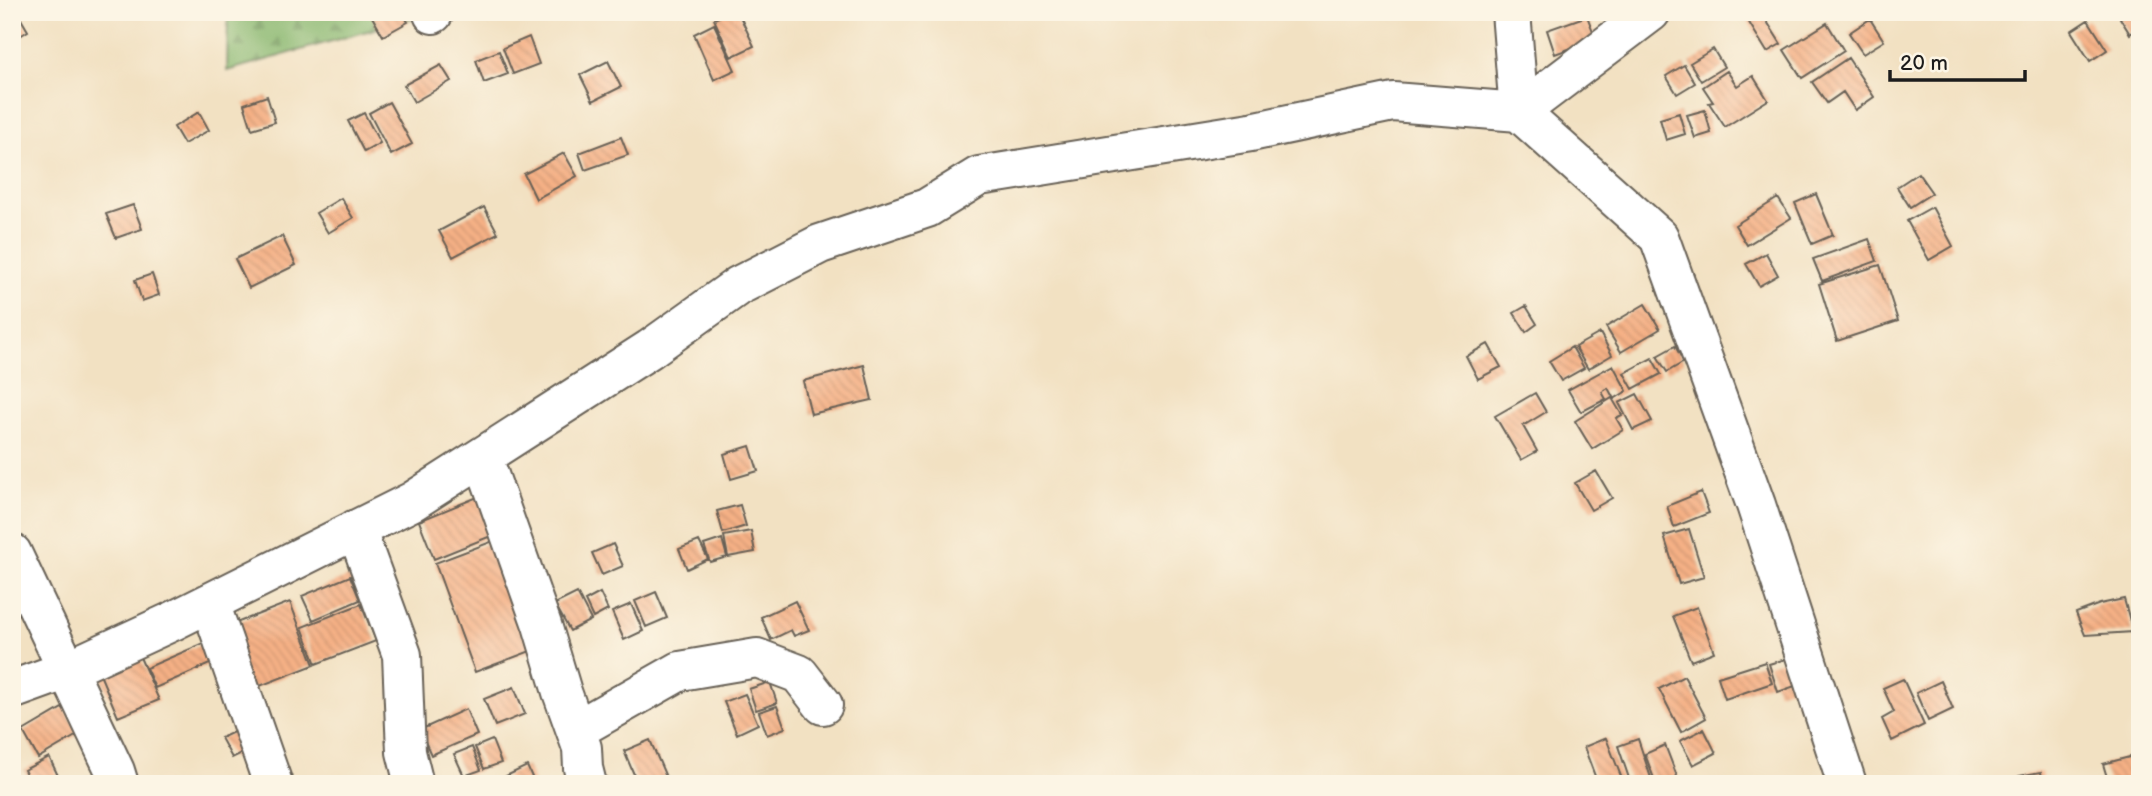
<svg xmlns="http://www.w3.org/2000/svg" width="2152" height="796" font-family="'Balsamiq Sans',sans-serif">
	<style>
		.forest { fill: url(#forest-firs); stroke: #546a47; stroke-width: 2 }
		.building { fill: url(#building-back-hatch) }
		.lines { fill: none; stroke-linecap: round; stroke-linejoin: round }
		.minor-casing { stroke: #676156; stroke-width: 42 }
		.minor { stroke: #fff; stroke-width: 38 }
	</style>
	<defs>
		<pattern id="forest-firs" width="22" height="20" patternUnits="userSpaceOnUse" patternTransform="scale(1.75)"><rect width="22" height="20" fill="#8cb972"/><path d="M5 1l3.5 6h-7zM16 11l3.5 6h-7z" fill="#789e62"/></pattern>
		<pattern id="building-back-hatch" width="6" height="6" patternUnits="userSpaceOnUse" patternTransform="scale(1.75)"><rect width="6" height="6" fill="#f5b085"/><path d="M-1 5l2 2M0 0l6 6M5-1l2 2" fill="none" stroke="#d19772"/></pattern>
	</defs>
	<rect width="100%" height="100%" fill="#fcf5e5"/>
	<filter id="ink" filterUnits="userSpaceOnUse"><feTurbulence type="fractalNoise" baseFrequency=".0143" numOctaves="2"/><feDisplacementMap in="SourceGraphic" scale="14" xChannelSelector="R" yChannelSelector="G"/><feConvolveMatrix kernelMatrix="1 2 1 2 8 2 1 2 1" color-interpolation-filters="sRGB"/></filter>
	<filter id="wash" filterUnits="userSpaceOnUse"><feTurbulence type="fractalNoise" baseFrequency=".00686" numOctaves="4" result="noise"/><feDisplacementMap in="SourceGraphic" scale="28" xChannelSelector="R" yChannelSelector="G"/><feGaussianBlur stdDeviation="1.57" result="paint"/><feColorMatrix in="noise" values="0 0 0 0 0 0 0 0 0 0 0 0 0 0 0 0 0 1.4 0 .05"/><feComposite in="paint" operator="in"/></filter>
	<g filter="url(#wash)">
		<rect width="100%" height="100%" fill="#f2e1c2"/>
		<path class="forest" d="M 228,12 L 434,12 L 227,71 Z"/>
		<g id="blocks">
			<path class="building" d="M 12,12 L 17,12 L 28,31 L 12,41 Z
				M 376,12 L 402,12 L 408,22 L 383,36 L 371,15 Z
				M 730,12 L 738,12 L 754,46 L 731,57 L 714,19 Z
				M 1752,12 L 1761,12 L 1781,44 L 1767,52 L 1745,16 Z
				M 2130,12 L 2140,12 L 2140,27 L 2130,34 L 2120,18 Z
				M 1587,16 L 1596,39 L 1555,54 L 1547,30 Z
				M 1870,19 L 1884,41 L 1863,54 L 1849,33 Z
				M 2088,20 L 2107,50 L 2090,61 L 2071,31 Z
				M 1827,23 L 1844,51 L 1802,78 L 1784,50 Z
				M 714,24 L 735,70 L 714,80 L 694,34 Z
				M 529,37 L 539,64 L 513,74 L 503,48 Z
				M 1713,49 L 1724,67 L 1701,81 L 1690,63 Z
				M 499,51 L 508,74 L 484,83 L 476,60 Z
				M 1848,58 L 1874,97 L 1855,110 L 1843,92 L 1827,103 L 1812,82 Z
				M 608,61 L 621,87 L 593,101 L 580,75 Z
				M 441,65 L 451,81 L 414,102 L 404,85 Z
				M 1684,65 L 1695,83 L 1677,94 L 1666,76 Z
				M 1727,71 L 1737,86 L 1753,76 L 1768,100 L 1725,127 L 1709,103 L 1713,102 L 1703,87 Z
				M 267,96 L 275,122 L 252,129 L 244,104 Z
				M 389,102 L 412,144 L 391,155 L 369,113 Z
				M 1705,110 L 1711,133 L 1695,138 L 1687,115 Z
				M 199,112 L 209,130 L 184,144 L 174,127 Z
				M 364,113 L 380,143 L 364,152 L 348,121 Z
				M 1679,113 L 1685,134 L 1666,140 L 1660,119 Z
				M 621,137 L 628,155 L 585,170 L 579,153 Z
				M 564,153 L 577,176 L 536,199 L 524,174 Z
				M 1918,173 L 1932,193 L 1910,207 L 1897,187 Z
				M 1816,194 L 1833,235 L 1812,244 L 1795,203 Z
				M 341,198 L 353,218 L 328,233 L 316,213 Z
				M 1778,198 L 1791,218 L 1747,245 L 1735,225 Z
				M 133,205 L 142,229 L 116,238 L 106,214 Z
				M 484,207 L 498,233 L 453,257 L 439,231 Z
				M 1932,207 L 1953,246 L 1929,260 L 1907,221 Z
				M 282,236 L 296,265 L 249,288 L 235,259 Z
				M 1869,239 L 1877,261 L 1822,281 L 1813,259 Z
				M 1766,253 L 1778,275 L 1759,286 L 1746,264 Z
				M 1880,265 L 1898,321 L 1837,341 L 1819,284 Z
				M 152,274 L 159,295 L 142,301 L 135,280 Z
				M 1645,304 L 1660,329 L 1621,352 L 1606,327 Z
				M 1526,306 L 1537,324 L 1526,332 L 1514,313 Z
				M 1600,333 L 1612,355 L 1588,369 L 1575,347 Z
				M 1488,344 L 1501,367 L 1478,379 L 1466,356 Z
				M 1675,346 L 1684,362 L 1667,372 L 1657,356 Z
				M 1572,347 L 1584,368 L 1561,381 L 1549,361 Z
				M 1652,358 L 1661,374 L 1633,389 L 1624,373 Z
				M 864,365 L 872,400 L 811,414 L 803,381 Z
				M 1613,365 L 1627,391 L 1614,399 L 1608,388 L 1602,392 L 1606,399 L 1581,412 L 1568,390 Z
				M 1535,393 L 1546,412 L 1523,426 L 1537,451 L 1521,460 L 1495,416 Z
				M 1637,394 L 1652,421 L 1633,430 L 1619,403 Z
				M 1612,398 L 1622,415 L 1616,418 L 1623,430 L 1592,449 L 1575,421 Z
				M 750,446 L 758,471 L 731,479 L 724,454 Z
				M 1596,471 L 1612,498 L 1591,510 L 1575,483 Z
				M 1701,492 L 1709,513 L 1674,527 L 1667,506 Z
				M 480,496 L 496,534 L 434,559 L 419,521 Z
				M 740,505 L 746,526 L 723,533 L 717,511 Z
				M 1689,529 L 1704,577 L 1679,584 L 1664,536 Z
				M 751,531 L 755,552 L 728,557 L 724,536 Z
				M 722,539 L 727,557 L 710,562 L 704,545 Z
				M 496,540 L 536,649 L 475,672 L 435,563 Z
				M 699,541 L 708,559 L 687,569 L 679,549 Z
				M 613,544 L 623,566 L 602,575 L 592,553 Z
				M 350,576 L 360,600 L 313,620 L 302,596 Z
				M 656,592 L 667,618 L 646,627 L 635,601 Z
				M 577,593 L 591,620 L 570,631 L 555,604 Z
				M 600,593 L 608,610 L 593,618 L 585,601 Z
				M 2124,599 L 2133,632 L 2085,635 L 2076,613 L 2100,604 Z
				M 795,601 L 809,630 L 794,636 L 791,630 L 771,640 L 761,617 Z
				M 290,602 L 314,665 L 247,691 L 223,628 Z
				M 361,604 L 376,641 L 316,664 L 302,627 Z
				M 631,604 L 643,631 L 624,640 L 612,612 Z
				M 1697,607 L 1714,652 L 1691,661 L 1673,616 Z
				M 211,640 L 219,660 L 155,688 L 146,668 Z
				M 139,655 L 159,700 L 118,717 L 99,672 Z
				M 1789,658 L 1798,685 L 1778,692 L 1769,664 Z
				M 1765,662 L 1772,683 L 1725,699 L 1718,677 Z
				M 1684,676 L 1706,718 L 1681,732 L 1659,689 Z
				M 1903,679 L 1924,725 L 1892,741 L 1882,719 L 1894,712 L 1883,688 Z
				M 1941,681 L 1953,709 L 1928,721 L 1916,693 Z
				M 770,682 L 777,703 L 756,710 L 749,689 Z
				M 514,687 L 525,714 L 495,726 L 484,699 Z
				M 745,694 L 758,724 L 737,734 L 724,702 Z
				M 777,706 L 785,728 L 767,735 L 759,712 Z
				M 64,707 L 79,734 L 38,758 L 23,731 Z
				M 466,709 L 477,735 L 431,755 L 420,730 Z
				M 244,727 L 254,747 L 232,758 L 221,738 Z
				M 1704,729 L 1716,753 L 1693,765 L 1680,741 Z
				M 1606,738 L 1624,784 L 1598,784 L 1584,747 Z
				M 1638,739 L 1653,784 L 1631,784 L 1618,746 Z
				M 492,740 L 501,763 L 484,769 L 475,747 Z
				M 650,740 L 669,784 L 638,784 L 624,751 Z
				M 1665,745 L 1678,779 L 1656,784 L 1645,754 Z
				M 472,747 L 481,770 L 464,776 L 454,754 Z
				M 2137,755 L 2140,784 L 2109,784 L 2103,764 Z
				M 49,757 L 62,784 L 31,784 L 24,770 Z
				M 527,766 L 535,784 L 510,784 L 506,776 Z
				M 2041,772 L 2043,784 L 2020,784 L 2019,776 Z"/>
		</g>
	</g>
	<g filter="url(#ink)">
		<use href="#blocks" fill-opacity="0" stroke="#676156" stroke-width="2"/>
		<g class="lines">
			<g class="minor-casing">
				<path id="minor" d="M 1511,12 L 1519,112 L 1659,237 L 1756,505 L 1847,784
					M 433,14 L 434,12
					M 483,458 L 542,625 L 562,692 L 582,748 L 583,768 L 587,784
					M 356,529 L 402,655 L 406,752 L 414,784
					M 12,553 L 115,771 L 119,784
					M 210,603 L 273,784
					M 12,690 L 67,670 L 173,621 L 413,501 L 650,349 L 738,286 L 820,244 L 927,208 L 979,176 L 1251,132 L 1393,102 L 1519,112 L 1651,12
					M 576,730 L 680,671 L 757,658 L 799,674 L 823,705"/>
			</g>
			<use href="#minor" class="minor"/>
		</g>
	</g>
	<rect width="2152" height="796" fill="none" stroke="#fcf5e5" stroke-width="42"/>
	<path d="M1890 70v10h135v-10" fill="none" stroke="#1c1c1c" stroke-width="3.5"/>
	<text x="1900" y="70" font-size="21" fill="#1c1c1c" stroke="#fcf5e5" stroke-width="5" paint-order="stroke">20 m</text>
</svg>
